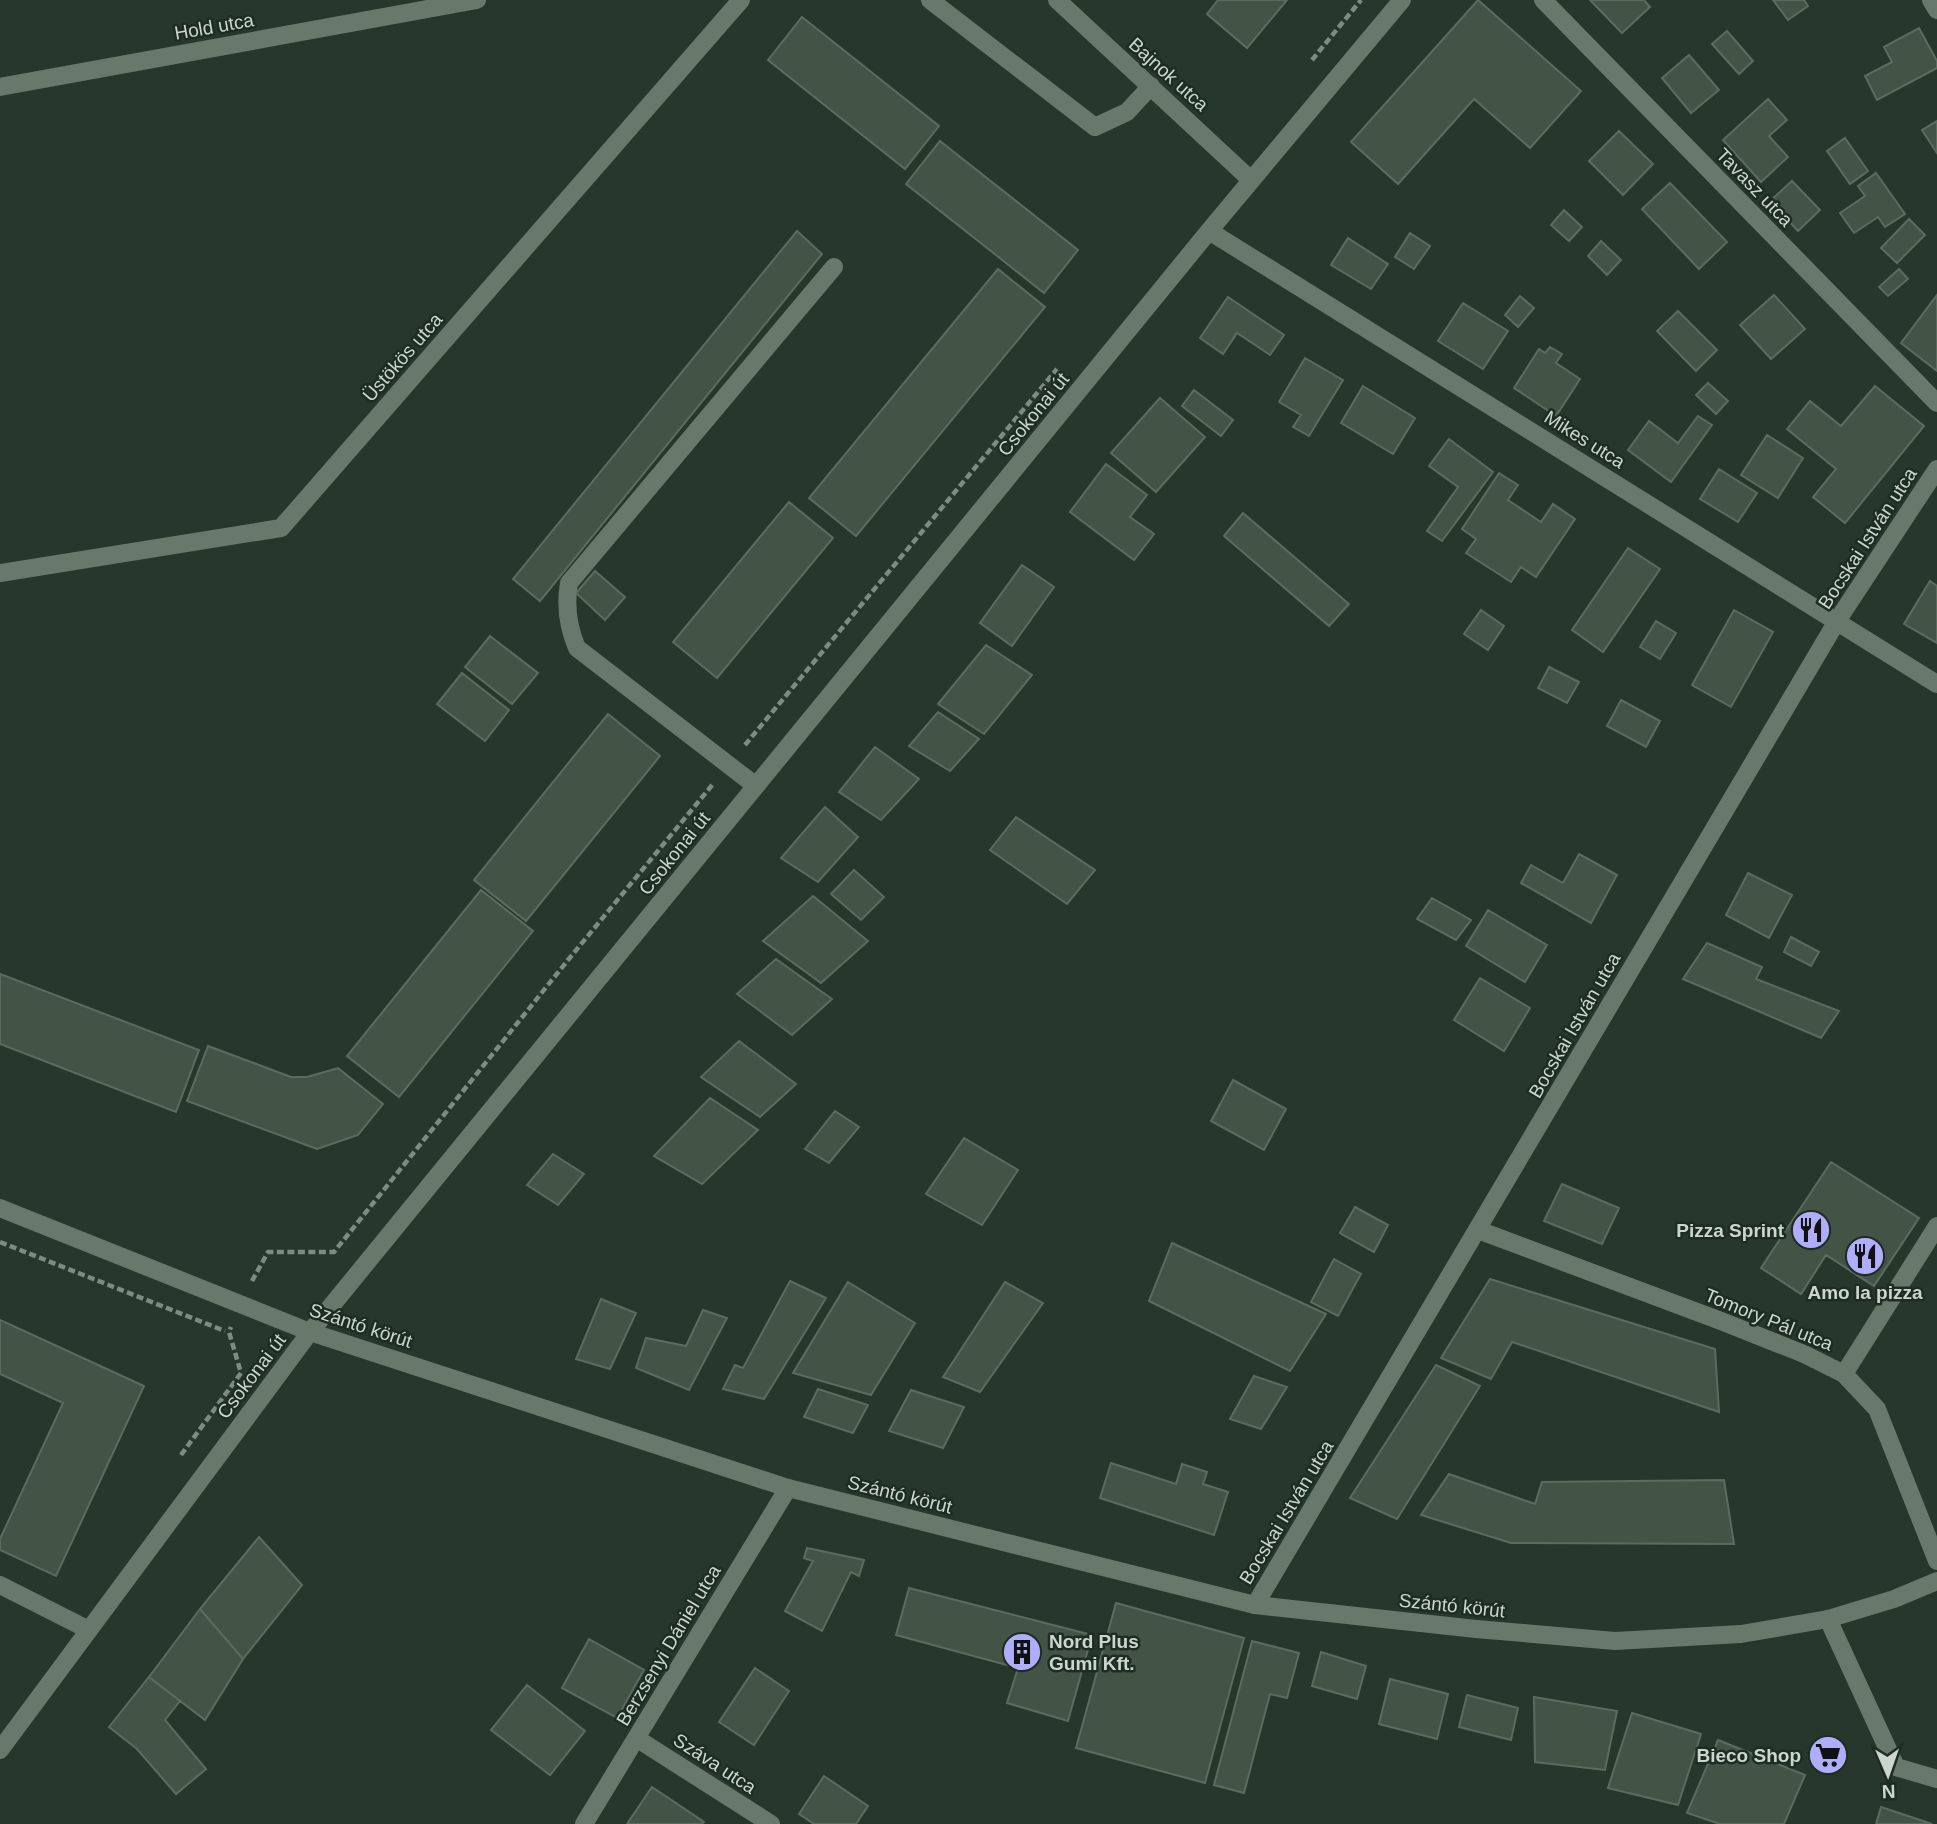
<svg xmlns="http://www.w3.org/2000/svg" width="1937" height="1824" font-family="Helvetica,sans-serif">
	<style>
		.building { fill: #435447; stroke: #5b6c5f; stroke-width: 2 }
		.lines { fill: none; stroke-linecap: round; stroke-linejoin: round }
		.path { stroke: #7e8b81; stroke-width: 4.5; stroke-dasharray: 7 3.5; stroke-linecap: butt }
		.service { stroke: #68796b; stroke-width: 18 }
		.minor { stroke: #68796b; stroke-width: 18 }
		.tertiary { stroke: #68796b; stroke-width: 18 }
		.labels { text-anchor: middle; stroke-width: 5; stroke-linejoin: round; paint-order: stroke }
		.street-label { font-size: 19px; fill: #ccd6ce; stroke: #1e2d22 }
		.poi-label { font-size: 19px; font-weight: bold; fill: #ccd6ce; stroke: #1e2d22; text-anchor: end }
	</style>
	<rect width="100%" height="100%" fill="#28372c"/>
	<path class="building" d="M 1218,0 L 1287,0 L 1247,48 L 1207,14 Z
		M 1478,0 L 1581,91 L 1530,148 L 1474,99 L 1398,184 L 1351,142 Z
		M 1590,0 L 1644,0 L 1650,7 L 1622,33 Z
		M 1773,0 L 1804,0 L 1808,6 L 1788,20 Z
		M 802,17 L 939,126 L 905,169 L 768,60 Z
		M 1919,28 L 1937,61 L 1937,68 L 1877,100 L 1865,76 L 1892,62 L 1884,47 Z
		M 1727,31 L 1753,61 L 1739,74 L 1712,44 Z
		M 1689,55 L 1719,90 L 1691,113 L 1662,78 Z
		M 1768,99 L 1787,120 L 1769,136 L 1788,157 L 1761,182 L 1723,140 Z
		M 1937,121 L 1937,153 L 1922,130 Z
		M 1619,131 L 1653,164 L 1623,195 L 1589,161 Z
		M 1845,138 L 1868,171 L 1850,184 L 1827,151 Z
		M 940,141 L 1078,250 L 1044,293 L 906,184 Z
		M 1876,173 L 1905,214 L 1885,227 L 1878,217 L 1854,233 L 1840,213 L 1865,196 L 1858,186 Z
		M 1792,181 L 1820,210 L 1798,231 L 1770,201 Z
		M 1670,183 L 1727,242 L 1699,269 L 1642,209 Z
		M 1564,210 L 1582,227 L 1569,241 L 1551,225 Z
		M 1909,219 L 1925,235 L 1897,263 L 1881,248 Z
		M 797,231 L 822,254 L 540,601 L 513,579 Z
		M 1410,233 L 1430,246 L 1414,269 L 1395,257 Z
		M 1348,238 L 1388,264 L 1371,289 L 1331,265 Z
		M 1601,241 L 1621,260 L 1607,275 L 1588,256 Z
		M 998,269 L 1045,307 L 856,536 L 809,498 Z
		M 1899,269 L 1908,279 L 1888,296 L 1879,287 Z
		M 1774,295 L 1805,329 L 1771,359 L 1740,325 Z
		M 1937,295 L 1937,371 L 1901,343 Z
		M 1520,296 L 1534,308 L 1518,327 L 1505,315 Z
		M 1228,297 L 1284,335 L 1270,355 L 1237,333 L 1223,354 L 1200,338 Z
		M 1463,303 L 1508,331 L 1483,369 L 1438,341 Z
		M 1678,311 L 1717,350 L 1696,371 L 1657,331 Z
		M 1550,347 L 1562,354 L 1556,363 L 1580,379 L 1556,416 L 1514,388 L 1539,349 L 1545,353 Z
		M 1305,358 L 1343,380 L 1309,436 L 1293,427 L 1301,415 L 1279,402 Z
		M 1708,383 L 1728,401 L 1716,414 L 1696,395 Z
		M 1363,386 L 1415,418 L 1393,454 L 1341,423 Z
		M 1875,386 L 1924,426 L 1845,523 L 1813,497 L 1836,469 L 1787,429 L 1810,401 L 1841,426 Z
		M 1194,390 L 1233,420 L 1221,436 L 1182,406 Z
		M 1160,398 L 1205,437 L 1156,492 L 1111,453 Z
		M 1698,416 L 1712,425 L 1671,482 L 1628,450 L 1649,421 L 1678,443 Z
		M 1767,435 L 1803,458 L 1778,498 L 1741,475 Z
		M 1449,439 L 1493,472 L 1442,541 L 1427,531 L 1458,487 L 1429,466 Z
		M 1106,464 L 1147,495 L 1130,517 L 1154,534 L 1134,560 L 1070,512 Z
		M 1719,469 L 1757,493 L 1738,522 L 1700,499 Z
		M 1499,473 L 1518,485 L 1508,500 L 1541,522 L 1553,504 L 1575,519 L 1536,577 L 1521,567 L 1511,582 L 1466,553 L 1476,539 L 1462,529 Z
		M 789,502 L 833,538 L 717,678 L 673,642 Z
		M 1243,513 L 1349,604 L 1329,626 L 1224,536 Z
		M 1628,548 L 1660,569 L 1603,652 L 1572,630 Z
		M 1022,565 L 1054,587 L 1012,646 L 980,623 Z
		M 595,571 L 625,597 L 605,620 L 576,593 Z
		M 1930,581 L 1937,586 L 1937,643 L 1904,624 Z
		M 1481,610 L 1504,626 L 1488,650 L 1464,634 Z
		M 1734,610 L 1773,632 L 1731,707 L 1692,685 Z
		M 1656,621 L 1676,633 L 1660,659 L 1640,647 Z
		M 490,636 L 538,673 L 512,704 L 465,667 Z
		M 986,645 L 1032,675 L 984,734 L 938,704 Z
		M 1549,667 L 1579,682 L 1567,703 L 1538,688 Z
		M 462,673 L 509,710 L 485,741 L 437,704 Z
		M 1621,700 L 1660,721 L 1646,747 L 1607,726 Z
		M 938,712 L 979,739 L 950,771 L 909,746 Z
		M 608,714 L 660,756 L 526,921 L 474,880 Z
		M 875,747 L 919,779 L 881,820 L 839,792 Z
		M 825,807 L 858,837 L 818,882 L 781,858 Z
		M 1016,817 L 1095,870 L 1067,904 L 990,850 Z
		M 1579,854 L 1617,875 L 1591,923 L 1521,883 L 1531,865 L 1563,883 Z
		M 854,870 L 884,897 L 861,920 L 831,894 Z
		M 1748,873 L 1792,895 L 1769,938 L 1726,915 Z
		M 481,890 L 533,931 L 399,1097 L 347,1056 Z
		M 813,896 L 868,941 L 821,983 L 763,941 Z
		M 1432,898 L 1471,920 L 1456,940 L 1417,919 Z
		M 1488,910 L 1547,945 L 1525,982 L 1466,946 Z
		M 1791,937 L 1819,952 L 1811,966 L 1784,952 Z
		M 1707,943 L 1762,967 L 1756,979 L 1839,1011 L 1821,1038 L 1683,979 Z
		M 776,959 L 832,999 L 792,1035 L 737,994 Z
		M 0,974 L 199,1050 L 176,1112 L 0,1044 Z
		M 1480,978 L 1530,1008 L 1504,1051 L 1454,1020 Z
		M 739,1041 L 796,1084 L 760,1117 L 701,1077 Z
		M 208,1046 L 291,1077 L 307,1077 L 338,1068 L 383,1104 L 358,1135 L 317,1149 L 187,1101 Z
		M 1233,1080 L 1286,1109 L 1264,1150 L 1211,1121 Z
		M 710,1098 L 758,1130 L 702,1184 L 654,1156 Z
		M 835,1111 L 859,1127 L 829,1163 L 805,1149 Z
		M 964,1138 L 1018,1170 L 982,1225 L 926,1194 Z
		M 553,1154 L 584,1174 L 558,1205 L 527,1185 Z
		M 1831,1162 L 1919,1218 L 1874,1286 L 1826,1255 L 1801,1294 L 1761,1268 Z
		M 1562,1184 L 1619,1208 L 1602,1244 L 1544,1221 Z
		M 1355,1207 L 1388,1225 L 1374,1252 L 1340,1233 Z
		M 1172,1243 L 1326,1314 L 1290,1371 L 1149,1301 Z
		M 1334,1259 L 1361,1274 L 1338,1316 L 1311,1302 Z
		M 1490,1279 L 1715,1349 L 1719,1412 L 1512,1342 L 1491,1379 L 1441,1358 Z
		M 790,1281 L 826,1298 L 764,1399 L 723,1389 L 735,1365 L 743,1368 Z
		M 848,1282 L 915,1323 L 871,1395 L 793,1373 Z
		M 1005,1282 L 1043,1303 L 980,1392 L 943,1377 Z
		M 601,1299 L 636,1313 L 610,1369 L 576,1359 Z
		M 703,1310 L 727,1318 L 689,1390 L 636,1368 L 646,1338 L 686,1346 Z
		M 0,1320 L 144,1386 L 56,1576 L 0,1550 L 0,1539 L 63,1403 L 0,1374 Z
		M 1436,1365 L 1480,1386 L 1397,1519 L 1350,1498 Z
		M 1254,1376 L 1287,1387 L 1261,1429 L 1230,1419 Z
		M 818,1389 L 868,1405 L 853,1433 L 804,1417 Z
		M 911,1390 L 964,1407 L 943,1448 L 889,1431 Z
		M 1111,1463 L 1176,1484 L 1182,1464 L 1207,1472 L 1203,1484 L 1228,1492 L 1214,1535 L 1100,1498 Z
		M 1449,1474 L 1535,1504 L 1542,1482 L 1724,1480 L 1734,1544 L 1511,1543 L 1421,1515 Z
		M 259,1537 L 302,1585 L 243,1659 L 200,1609 Z
		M 807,1548 L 864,1560 L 859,1576 L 851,1572 L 822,1631 L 785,1611 L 813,1561 L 804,1558 Z
		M 909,1588 L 1092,1635 L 1068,1721 L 1007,1703 L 1018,1668 L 896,1635 Z
		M 1116,1603 L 1244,1638 L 1205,1783 L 1076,1748 Z
		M 200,1609 L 243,1659 L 205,1720 L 149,1677 Z
		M 589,1639 L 644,1670 L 617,1718 L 562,1688 Z
		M 1252,1641 L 1299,1653 L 1287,1698 L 1270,1694 L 1244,1793 L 1214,1785 Z
		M 1321,1652 L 1366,1666 L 1357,1699 L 1312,1686 Z
		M 755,1668 L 789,1691 L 754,1745 L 719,1722 Z
		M 149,1677 L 180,1701 L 165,1720 L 206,1769 L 176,1794 L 137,1749 L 109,1727 Z
		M 1390,1679 L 1448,1694 L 1437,1739 L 1379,1724 Z
		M 527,1685 L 585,1731 L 550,1775 L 491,1730 Z
		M 1467,1695 L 1518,1708 L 1511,1740 L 1459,1727 Z
		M 1534,1697 L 1617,1711 L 1605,1770 L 1535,1762 Z
		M 1632,1713 L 1701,1734 L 1678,1805 L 1608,1788 Z
		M 1718,1740 L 1805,1775 L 1784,1824 L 1720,1824 L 1687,1813 Z
		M 824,1776 L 868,1806 L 856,1824 L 814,1824 L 799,1814 Z
		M 652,1787 L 704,1822 L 702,1824 L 627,1824 Z
		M 1881,1807 L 1932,1824 L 1876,1824 Z"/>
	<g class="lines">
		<path class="path" d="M 1312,60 L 1361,0
			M 745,745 L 1057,369
			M 0,1242 L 225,1331
			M 252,1281 L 268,1252 L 334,1252 L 568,960 L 713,784
			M 181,1455 L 241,1373 L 229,1332 L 231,1327"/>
		<path class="service" d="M 930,0 L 1095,127 L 1127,112 L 1151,86
			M 756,786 L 577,648 C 568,627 565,606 569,583 L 834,267
			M 1844,1374 L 1937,1226"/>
		<path class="minor" d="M 1057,0 L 1251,180
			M 1543,0 L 1937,403
			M 1931,0 L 1937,10
			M 0,87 L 477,0
			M 1209,231 L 1937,684
			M 0,573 L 281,528 L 741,0
			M 1478,1230 L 1721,1321 L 1804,1354 L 1844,1374 L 1877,1409 L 1937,1561
			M 0,1585 L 89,1630
			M 1255,1605 L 1837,621 L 1937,469
			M 1828,1619 L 1896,1767 L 1937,1779
			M 636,1738 L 771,1824
			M 0,1750 L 310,1332 L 1209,231 L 1402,0
			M 584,1824 L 788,1488"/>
		<path class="tertiary" d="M 0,1208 L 310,1332 L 788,1488 L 1255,1605 L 1476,1629 L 1615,1641 L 1741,1634 L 1828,1619 L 1894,1599 L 1937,1581"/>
	</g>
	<defs>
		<g id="restaurant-disc" transform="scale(2.0125)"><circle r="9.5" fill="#b0aefa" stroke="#1e2d22"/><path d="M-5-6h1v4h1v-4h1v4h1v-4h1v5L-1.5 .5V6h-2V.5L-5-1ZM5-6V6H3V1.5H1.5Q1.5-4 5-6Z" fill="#111"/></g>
		<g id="building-disc" transform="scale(2.0125)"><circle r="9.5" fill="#b0aefa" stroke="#1e2d22"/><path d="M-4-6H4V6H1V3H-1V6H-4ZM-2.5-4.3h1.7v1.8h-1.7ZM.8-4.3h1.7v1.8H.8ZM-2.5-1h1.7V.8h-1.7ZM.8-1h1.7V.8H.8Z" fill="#111"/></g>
		<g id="supermarket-disc" transform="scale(2.0125)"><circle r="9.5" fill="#b0aefa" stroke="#1e2d22"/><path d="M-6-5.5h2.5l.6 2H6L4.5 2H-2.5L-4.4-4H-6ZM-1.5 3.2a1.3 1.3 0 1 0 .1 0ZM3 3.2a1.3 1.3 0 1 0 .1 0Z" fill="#111"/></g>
	</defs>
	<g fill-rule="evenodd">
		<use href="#restaurant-disc" x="1811" y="1230"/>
		<use href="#restaurant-disc" x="1865" y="1256"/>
		<use href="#building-disc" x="1022" y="1652"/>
		<use href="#supermarket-disc" x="1828" y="1755"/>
	</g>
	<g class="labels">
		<g class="street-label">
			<text transform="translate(214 26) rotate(-10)" y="7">Hold utca</text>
			<text transform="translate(1169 74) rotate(42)" y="7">Bajnok utca</text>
			<text transform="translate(1755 187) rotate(46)" y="7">Tavasz utca</text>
			<text transform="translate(402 357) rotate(-49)" y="7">Üstökös utca</text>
			<text transform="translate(1033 414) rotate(-51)" y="7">Csokonai út</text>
			<text transform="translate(1585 439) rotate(32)" y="7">Mikes utca</text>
			<text transform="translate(1867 538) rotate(-57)" y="7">Bocskai István utca</text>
			<text transform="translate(674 853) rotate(-51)" y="7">Csokonai út</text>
			<text transform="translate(1574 1025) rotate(-60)" y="7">Bocskai István utca</text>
			<text transform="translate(1769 1319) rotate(22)" y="7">Tomory Pál utca</text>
			<text transform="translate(361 1325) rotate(18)" y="7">Szántó körút</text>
			<text transform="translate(251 1376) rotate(-53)" y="7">Csokonai út</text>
			<text transform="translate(900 1494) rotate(14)" y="7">Szántó körút</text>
			<text transform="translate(1286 1512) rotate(-59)" y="7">Bocskai István utca</text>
			<text transform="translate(1452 1605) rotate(6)" y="7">Szántó körút</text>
			<text transform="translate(668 1645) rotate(-59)" y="7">Berzsenyi Dániel utca</text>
			<text transform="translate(715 1763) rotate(33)" y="7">Száva utca</text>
		</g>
		<g class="poi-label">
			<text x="1784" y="1237">Pizza Sprint</text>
			<text x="1865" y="1299" text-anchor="middle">Amo la pizza</text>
			<text x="1049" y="1648" text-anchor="start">Nord Plus<tspan x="1049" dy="22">Gumi Kft.</tspan></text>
			<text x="1801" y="1762">Bieco Shop</text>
		</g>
	</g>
	<g transform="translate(1888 1775) rotate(178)" stroke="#1e2d22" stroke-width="5" paint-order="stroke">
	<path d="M0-5L12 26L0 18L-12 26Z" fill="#ccd6ce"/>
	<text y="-10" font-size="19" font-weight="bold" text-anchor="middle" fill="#ccd6ce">N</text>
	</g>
</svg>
